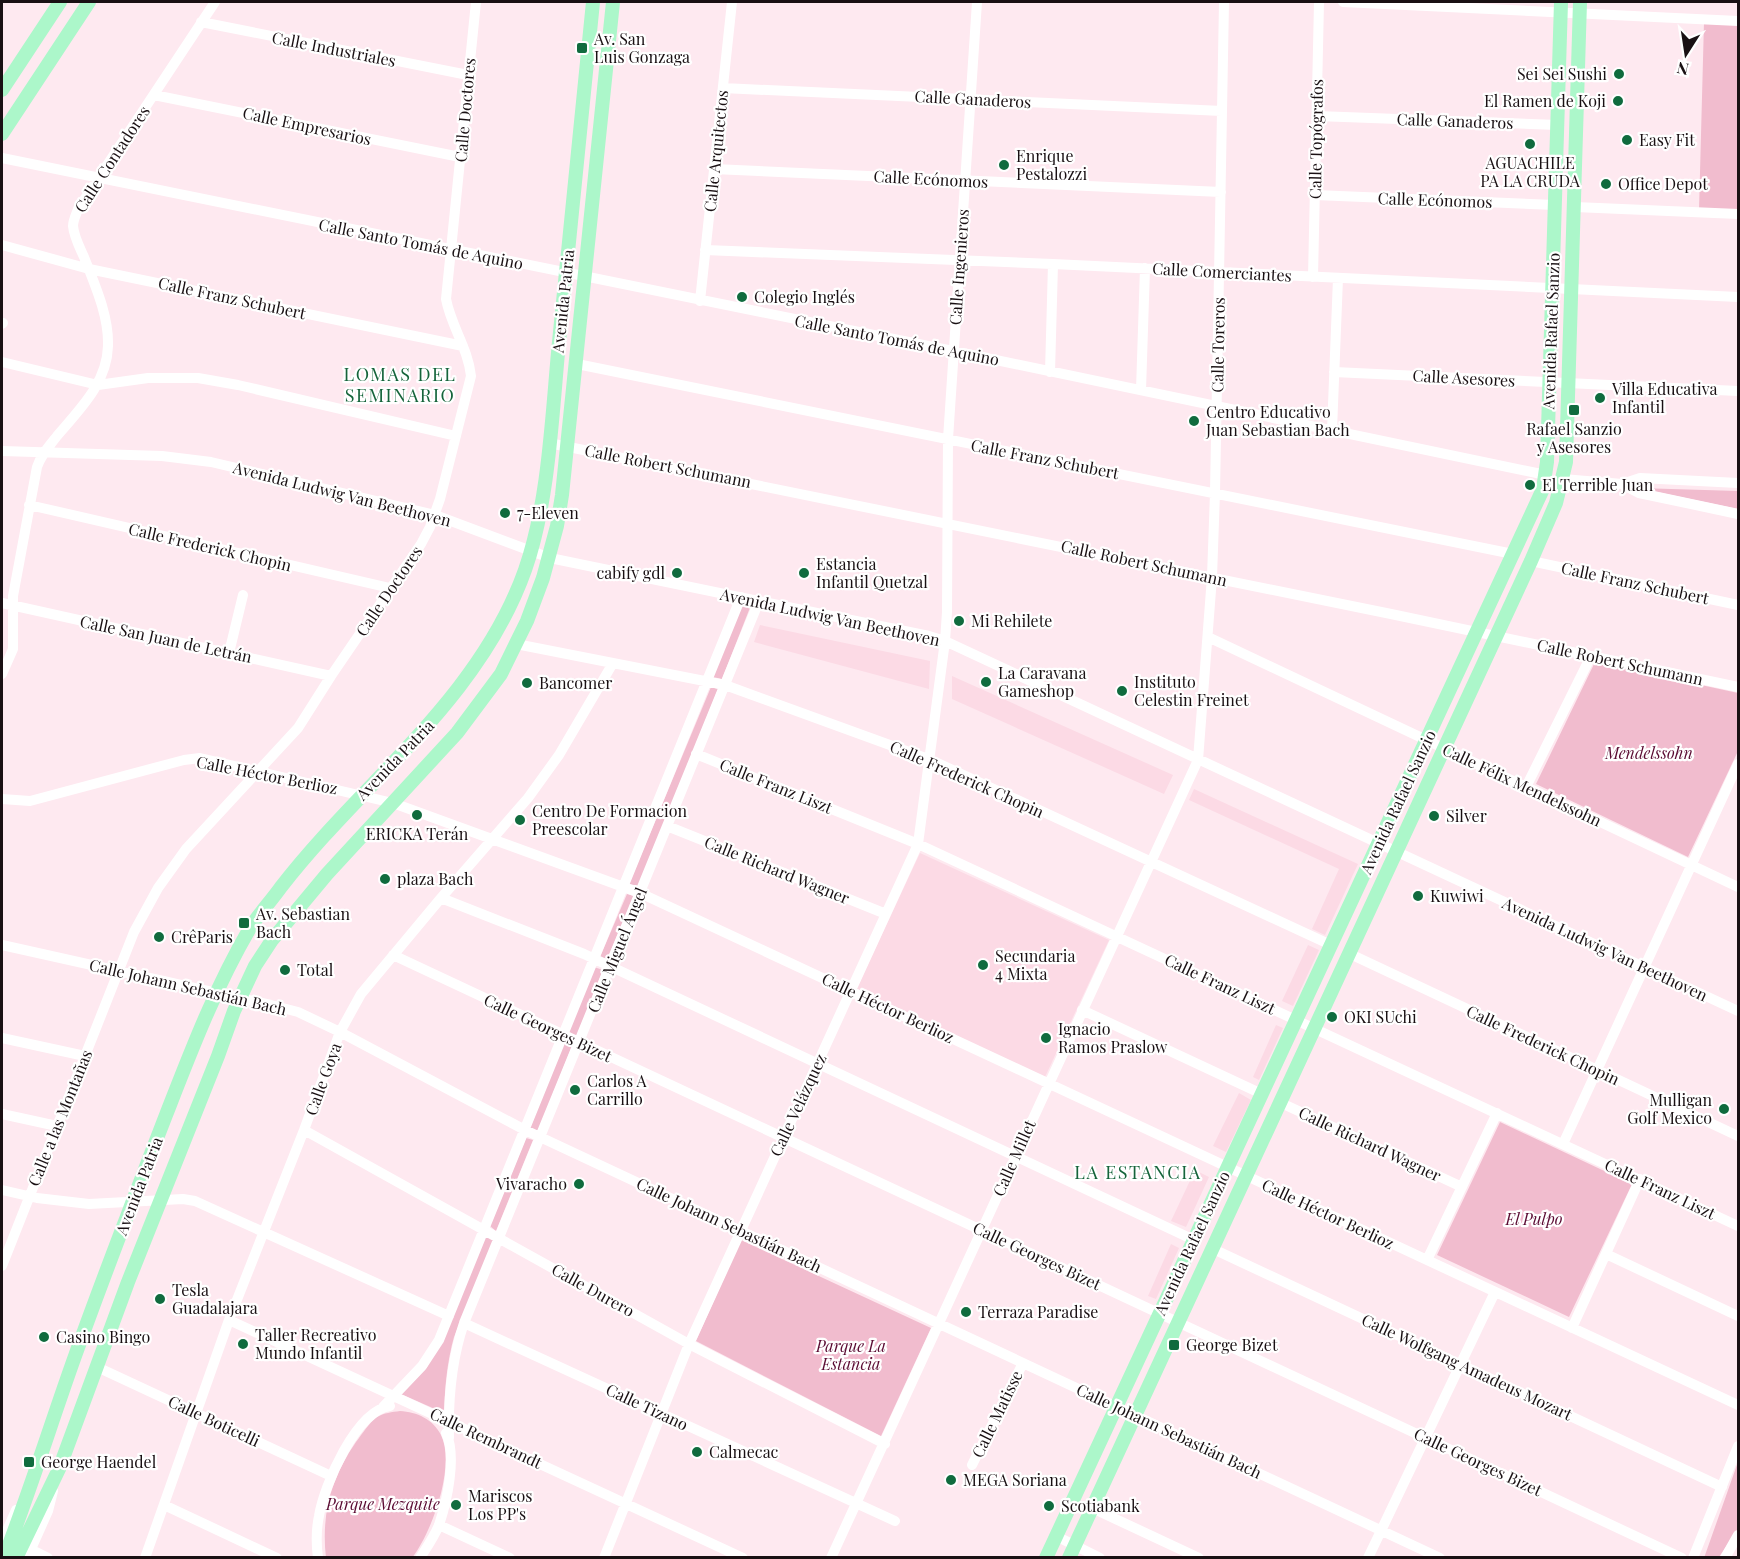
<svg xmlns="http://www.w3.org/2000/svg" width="1740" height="1559" font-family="'Playfair Display',serif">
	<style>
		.built { fill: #fcdae5 }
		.green { fill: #f1bcce }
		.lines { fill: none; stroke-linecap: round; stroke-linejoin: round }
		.minor { stroke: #fff; stroke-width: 10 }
		.major { stroke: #acf7ca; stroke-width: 14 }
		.poi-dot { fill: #106b3e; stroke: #fff; stroke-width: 2 }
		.labels { text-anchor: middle; stroke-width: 4.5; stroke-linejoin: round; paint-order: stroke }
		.poi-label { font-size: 16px; fill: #191013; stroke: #fff; text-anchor: start }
		.street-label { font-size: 16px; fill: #191013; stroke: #fff }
		.park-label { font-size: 16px; font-style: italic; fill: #5a0a32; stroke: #fff }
		.neighbourhood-label { font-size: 18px; letter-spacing: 1.5px; fill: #16643b; stroke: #fff }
	</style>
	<rect width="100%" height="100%" fill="#fee9f0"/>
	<path class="built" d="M 760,625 L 930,661 L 929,689 L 754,642 Z
		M 952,676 L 1173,775 L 1164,794 L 952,699 Z
		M 1194,789 L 1358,864 L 1325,935 L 1312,929 L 1339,869 L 1189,800 Z
		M 920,853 L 1109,940 L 1045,1077 L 856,990 Z
		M 1308,945 L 1319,950 L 1293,1006 L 1282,1001 Z
		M 1276,1025 L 1283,1028 L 1259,1080 L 1253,1077 Z
		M 1239,1093 L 1251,1100 L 1226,1152 L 1213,1146 Z
		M 1195,1170 L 1209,1177 L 1186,1227 L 1171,1221 Z
		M 1171,1244 L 1179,1248 L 1156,1299 L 1148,1296 Z"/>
	<path class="green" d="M 1704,22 L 1738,24 L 1738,212 L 1699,210 Z
		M 1638,488 L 1738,491 L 1738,509 Z
		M 742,603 L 751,605 L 722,679 L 713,677 Z
		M 1595,662 L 1738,693 L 1738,751 L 1688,857 L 1536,784 Z
		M 711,687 L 718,689 L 639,886 L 629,884 Z
		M 627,894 L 634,896 L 607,959 L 600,957 Z
		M 594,967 L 603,970 L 576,1038 L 567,1034 Z
		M 564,1043 L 572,1046 L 538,1131 L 530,1128 Z
		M 1500,1122 L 1632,1184 L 1569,1317 L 1437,1255 Z
		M 526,1138 L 533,1140 L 496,1231 L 490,1226 Z
		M 486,1235 L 494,1239 L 454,1337 C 447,1362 445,1386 444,1413 L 401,1394 L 427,1367 Z
		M 741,1240 L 931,1328 L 881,1436 L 696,1341 Z
		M 400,1411 C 417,1412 433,1419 441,1435 C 456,1466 432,1532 412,1558 L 326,1558 C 321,1514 331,1478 356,1442 C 362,1434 369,1423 377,1417 C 384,1413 392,1412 400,1411 Z
		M 1738,1462 L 1738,1529 L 1719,1557 L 1704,1558 Z"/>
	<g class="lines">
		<path class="minor" d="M 1343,2 L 1738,21
			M 201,22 L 468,75
			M 723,88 L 1222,111
			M 154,95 L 460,157
			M 1317,116 L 1558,125
			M 2,158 L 953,351 L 1546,475
			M 714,169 L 1221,192
			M 1315,195 L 1555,205
			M 1575,207 L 1738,214
			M 2,245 L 89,269 L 463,346
			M 705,250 L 1053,264 L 1738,297
			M 1313,277 L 1319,2
			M 700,301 L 732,2
			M 2,324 L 3,323
			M 2,362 L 98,385 L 148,378 L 198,378 L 238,385 L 456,436
			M 577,364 L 1513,554
			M 1050,372 L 1053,264
			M 1334,372 L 1738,391
			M 1141,390 L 1145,268
			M 1332,430 L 1338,278
			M 549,443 L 1391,614 L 1738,687
			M 2,451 L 162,456 L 211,462 L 435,515 L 550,558 L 929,636 L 945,641 L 1738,1011
			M 1563,479 L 1622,484 L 1639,493 L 1738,514
			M 1622,484 L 1640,478 L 1738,483
			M 29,505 L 390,588
			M 1531,561 L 1738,605
			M 2,603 L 331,676
			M 1208,637 L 1738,887
			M 516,644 L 725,685 L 931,760 L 1331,945
			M 229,653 L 243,595
			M 2,674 L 13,649 L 13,596 L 37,467 C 41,455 49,446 57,436 C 80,409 107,383 108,346 C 109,316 95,285 84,257 C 80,248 74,237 73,226 C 73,220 76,215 78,209 L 215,2
			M 696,754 L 918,844 L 1738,1226
			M 1526,787 L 1591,656
			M 2,799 L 30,801 L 184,760 L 200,758 L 393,803 L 640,893 L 1738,1405
			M 667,826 L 886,914
			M 441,898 L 584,954 L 1194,1240
			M 2,945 L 271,1005 L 298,1012 L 340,1032 L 525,1130 L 1440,1558
			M 1348,953 L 1738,1136
			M 393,955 L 1682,1558
			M 1082,1010 L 1262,1094
			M 2,1038 L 85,1056
			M 1279,1102 L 1462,1187
			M 2,1114 L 57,1126
			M 304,1130 L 689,1344 L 885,1444
			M 1563,1144 L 1738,764
			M 2,1190 L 37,1198 L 89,1204 L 183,1199 L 195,1201 L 449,1316
			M 1211,1248 L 1722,1487
			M 1606,1254 L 1738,1316
			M 1427,1260 L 1497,1113
			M 2,1266 L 134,932 L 158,888 L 186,849 L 298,728 L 331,676 L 421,544 L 430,527 L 440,499 L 471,376 C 468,348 451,326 446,299 L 476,2
			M 229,1320 L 743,1558
			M 464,1323 L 895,1521
			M 1572,1328 L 1640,1179
			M 97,1367 L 331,1476
			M 383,1407 L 422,1366 L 439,1340 L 741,597
			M 449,1438 C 448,1398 451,1361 464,1323 L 759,601
			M 972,1465 L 1023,1363
			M 164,1505 L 277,1558
			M 1092,1508 L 1199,1558
			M 439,1525 L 510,1558
			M 1056,1536 L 1100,1558
			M 2,1542 L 16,1510
			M 30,1549 L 48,1558
			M 27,1558 L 48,1511 L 53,1491
			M 145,1558 L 229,1320 L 304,1130 L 340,1032 L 361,994 L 441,898 L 528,798 L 559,755 L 613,663
			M 318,1558 C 316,1543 316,1530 319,1516 C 324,1485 356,1411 390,1406
			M 420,1558 C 427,1547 434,1537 439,1525 C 447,1501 457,1456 446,1433
			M 604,1558 L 689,1344 L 918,844 L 945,641 L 947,612 L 948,439 L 977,2
			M 831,1558 L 1198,760 L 1212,577 L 1215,493 L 1224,2
			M 1368,1558 L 1495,1292
			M 1693,1558 L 1738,1446
			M 1725,1558 L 1738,1535"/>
		<path class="major" d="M 2,90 L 60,2
			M 2,134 L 89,2
			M 4,1558 C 30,1491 51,1423 75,1356 C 104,1275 135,1195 166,1115 C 191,1051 215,988 250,928 C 259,914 271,901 281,887 C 362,782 479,700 525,570 C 549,502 552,414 559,342 C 570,229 582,115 593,2
			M 16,1558 L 59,1469 L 128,1282 L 218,1056 L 234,1011 L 255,966 L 272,940 L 327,874 L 457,733 L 501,674 L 527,621 L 543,578 L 557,526 L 562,495 L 613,2
			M 1046,1558 L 1543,489 L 1547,462 L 1561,2
			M 1069,1558 L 1531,561 L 1556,503 L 1566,462 L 1580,2"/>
	</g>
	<g class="poi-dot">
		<rect x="576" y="42" width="12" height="12" rx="3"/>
		<circle cx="1619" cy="74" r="6"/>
		<circle cx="1618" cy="101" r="6"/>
		<circle cx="1627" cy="140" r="6"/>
		<circle cx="1530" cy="144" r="6"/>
		<circle cx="1004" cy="165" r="6"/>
		<circle cx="1606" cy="184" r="6"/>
		<circle cx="742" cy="297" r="6"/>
		<circle cx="1600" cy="398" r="6"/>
		<rect x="1568" y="404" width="12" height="12" rx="3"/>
		<circle cx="1194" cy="421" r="6"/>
		<circle cx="1530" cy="485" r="6"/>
		<circle cx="505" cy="513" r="6"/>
		<circle cx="677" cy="573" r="6"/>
		<circle cx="804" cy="573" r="6"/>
		<circle cx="959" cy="621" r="6"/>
		<circle cx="986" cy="682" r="6"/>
		<circle cx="527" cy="683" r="6"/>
		<circle cx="1122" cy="691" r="6"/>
		<circle cx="417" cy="815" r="6"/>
		<circle cx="1434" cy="816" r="6"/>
		<circle cx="520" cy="820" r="6"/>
		<circle cx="385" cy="879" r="6"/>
		<circle cx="1418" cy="896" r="6"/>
		<rect x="238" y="917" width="12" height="12" rx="3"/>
		<circle cx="159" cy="937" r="6"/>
		<circle cx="983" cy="965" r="6"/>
		<circle cx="285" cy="970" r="6"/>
		<circle cx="1332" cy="1017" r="6"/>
		<circle cx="1046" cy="1038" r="6"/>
		<circle cx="575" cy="1090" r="6"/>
		<circle cx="1724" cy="1109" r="6"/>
		<circle cx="579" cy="1184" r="6"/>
		<circle cx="160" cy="1299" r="6"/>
		<circle cx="966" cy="1312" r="6"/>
		<circle cx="44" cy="1337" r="6"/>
		<circle cx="243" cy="1344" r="6"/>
		<rect x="1168" y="1339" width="12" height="12" rx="3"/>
		<circle cx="697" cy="1452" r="6"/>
		<rect x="23" y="1456" width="12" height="12" rx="3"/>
		<circle cx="951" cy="1480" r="6"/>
		<circle cx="456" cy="1505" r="6"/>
		<circle cx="1049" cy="1506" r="6"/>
	</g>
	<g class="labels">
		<g class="poi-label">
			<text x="594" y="45">Av. San<tspan x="594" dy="18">Luis Gonzaga</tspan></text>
			<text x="1607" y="80" text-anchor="end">Sei Sei Sushi</text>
			<text x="1606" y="107" text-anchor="end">El Ramen de Koji</text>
			<text x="1639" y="146">Easy Fit</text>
			<text x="1016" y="162">Enrique<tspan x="1016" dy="18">Pestalozzi</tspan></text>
			<text x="1530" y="169" text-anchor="middle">AGUACHILE<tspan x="1530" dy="18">PA LA CRUDA</tspan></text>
			<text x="1618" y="190">Office Depot</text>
			<text x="754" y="303">Colegio Inglés</text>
			<text x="1612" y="395">Villa Educativa<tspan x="1612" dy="18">Infantil</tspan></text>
			<text x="1206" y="418">Centro Educativo<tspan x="1206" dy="18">Juan Sebastian Bach</tspan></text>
			<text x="1574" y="435" text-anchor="middle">Rafael Sanzio<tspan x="1574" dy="18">y Asesores</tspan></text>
			<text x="1542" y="491">El Terrible Juan</text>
			<text x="517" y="519">7-Eleven</text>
			<text x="816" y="570">Estancia<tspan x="816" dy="18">Infantil Quetzal</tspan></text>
			<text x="665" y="579" text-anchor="end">cabify gdl</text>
			<text x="971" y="627">Mi Rehilete</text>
			<text x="998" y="679">La Caravana<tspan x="998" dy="18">Gameshop</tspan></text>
			<text x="1134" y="688">Instituto<tspan x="1134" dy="18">Celestin Freinet</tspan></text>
			<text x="539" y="689">Bancomer</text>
			<text x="532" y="817">Centro De Formacion<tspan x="532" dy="18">Preescolar</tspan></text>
			<text x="1446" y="822">Silver</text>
			<text x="417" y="840" text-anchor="middle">ERICKA Terán</text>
			<text x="397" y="885">plaza Bach</text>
			<text x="1430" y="902">Kuwiwi</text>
			<text x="256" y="920">Av. Sebastian<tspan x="256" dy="18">Bach</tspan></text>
			<text x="171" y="943">CrêParis</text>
			<text x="995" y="962">Secundaria<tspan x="995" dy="18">4 Mixta</tspan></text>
			<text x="297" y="976">Total</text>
			<text x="1344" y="1023">OKI SUchi</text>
			<text x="1058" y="1035">Ignacio<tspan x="1058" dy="18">Ramos Praslow</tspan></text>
			<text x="587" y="1087">Carlos A<tspan x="587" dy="18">Carrillo</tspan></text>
			<text x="1712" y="1106" text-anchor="end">Mulligan<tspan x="1712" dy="18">Golf Mexico</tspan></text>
			<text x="567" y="1190" text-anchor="end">Vivaracho</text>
			<text x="172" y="1296">Tesla<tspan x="172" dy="18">Guadalajara</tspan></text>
			<text x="978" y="1318">Terraza Paradise</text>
			<text x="255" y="1341">Taller Recreativo<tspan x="255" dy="18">Mundo Infantil</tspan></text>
			<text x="56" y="1343">Casino Bingo</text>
			<text x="1186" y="1351">George Bizet</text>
			<text x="709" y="1458">Calmecac</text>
			<text x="41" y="1468">George Haendel</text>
			<text x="963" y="1486">MEGA Soriana</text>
			<text x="468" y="1502">Mariscos<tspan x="468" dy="18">Los PP's</tspan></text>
			<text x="1061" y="1512">Scotiabank</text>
		</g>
		<g class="street-label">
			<text transform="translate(334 49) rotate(11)" y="6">Calle Industriales</text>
			<text transform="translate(973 99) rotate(3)" y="6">Calle Ganaderos</text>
			<text transform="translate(465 110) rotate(-85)" y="6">Calle Doctores</text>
			<text transform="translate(1455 121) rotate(2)" y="6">Calle Ganaderos</text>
			<text transform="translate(307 126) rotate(12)" y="6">Calle Empresarios</text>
			<text transform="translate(1316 139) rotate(-89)" y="6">Calle Topógrafos</text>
			<text transform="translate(716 151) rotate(-84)" y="6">Calle Arquitectos</text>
			<text transform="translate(112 159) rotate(-57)" y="6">Calle Contadores</text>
			<text transform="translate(931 179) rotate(3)" y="6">Calle Ecónomos</text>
			<text transform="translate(1435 200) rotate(2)" y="6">Calle Ecónomos</text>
			<text transform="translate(421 244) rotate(11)" y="6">Calle Santo Tomás de Aquino</text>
			<text transform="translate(959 267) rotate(-86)" y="6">Calle Ingenieros</text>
			<text transform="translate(1222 272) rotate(3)" y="6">Calle Comerciantes</text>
			<text transform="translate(232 298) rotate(12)" y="6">Calle Franz Schubert</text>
			<text transform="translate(563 301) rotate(-84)" y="6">Avenida Patria</text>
			<text transform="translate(1551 331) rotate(-88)" y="6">Avenida Rafael Sanzio</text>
			<text transform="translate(897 340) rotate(11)" y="6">Calle Santo Tomás de Aquino</text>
			<text transform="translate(1218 345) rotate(-89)" y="6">Calle Toreros</text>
			<text transform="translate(1464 378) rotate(3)" y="6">Calle Asesores</text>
			<text transform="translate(1045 459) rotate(11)" y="6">Calle Franz Schubert</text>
			<text transform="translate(668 466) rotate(11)" y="6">Calle Robert Schumann</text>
			<text transform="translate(342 494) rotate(14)" y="6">Avenida Ludwig Van Beethoven</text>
			<text transform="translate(210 547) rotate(13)" y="6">Calle Frederick Chopin</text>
			<text transform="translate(1144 563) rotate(12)" y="6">Calle Robert Schumann</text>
			<text transform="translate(1635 583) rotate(12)" y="6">Calle Franz Schubert</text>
			<text transform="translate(389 591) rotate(-56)" y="6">Calle Doctores</text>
			<text transform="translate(830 617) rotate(12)" y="6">Avenida Ludwig Van Beethoven</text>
			<text transform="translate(166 639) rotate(12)" y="6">Calle San Juan de Letrán</text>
			<text transform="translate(1620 662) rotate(12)" y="6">Calle Robert Schumann</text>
			<text transform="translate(395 760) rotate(-46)" y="6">Avenida Patria</text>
			<text transform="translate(267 775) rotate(11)" y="6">Calle Héctor Berlioz</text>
			<text transform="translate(967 779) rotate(24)" y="6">Calle Frederick Chopin</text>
			<text transform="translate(1522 785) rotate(25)" y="6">Calle Félix Mendelssohn</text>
			<text transform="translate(776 786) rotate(22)" y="6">Calle Franz Liszt</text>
			<text transform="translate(1398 802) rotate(-65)" y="6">Avenida Rafael Sanzio</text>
			<text transform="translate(777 870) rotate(22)" y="6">Calle Richard Wagner</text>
			<text transform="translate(1605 949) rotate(25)" y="6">Avenida Ludwig Van Beethoven</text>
			<text transform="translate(617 950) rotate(-68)" y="6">Calle Miguel Ángel</text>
			<text transform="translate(1220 984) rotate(25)" y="6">Calle Franz Liszt</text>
			<text transform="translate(188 987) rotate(13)" y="6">Calle Johann Sebastián Bach</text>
			<text transform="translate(888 1008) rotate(25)" y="6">Calle Héctor Berlioz</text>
			<text transform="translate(548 1028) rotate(25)" y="6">Calle Georges Bizet</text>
			<text transform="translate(1543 1045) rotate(25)" y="6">Calle Frederick Chopin</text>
			<text transform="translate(323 1079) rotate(-70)" y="6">Calle Goya</text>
			<text transform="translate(798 1105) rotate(-65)" y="6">Calle Velázquez</text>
			<text transform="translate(60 1118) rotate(-68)" y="6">Calle a las Montañas</text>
			<text transform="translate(1370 1144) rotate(25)" y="6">Calle Richard Wagner</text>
			<text transform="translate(1014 1158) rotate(-66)" y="6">Calle Millet</text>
			<text transform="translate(139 1186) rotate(-69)" y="6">Avenida Patria</text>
			<text transform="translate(1660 1189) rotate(25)" y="6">Calle Franz Liszt</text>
			<text transform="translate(1328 1214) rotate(25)" y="6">Calle Héctor Berlioz</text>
			<text transform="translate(729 1225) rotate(25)" y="6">Calle Johann Sebastián Bach</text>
			<text transform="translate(1192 1243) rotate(-65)" y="6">Avenida Rafael Sanzio</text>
			<text transform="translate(1037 1256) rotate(25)" y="6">Calle Georges Bizet</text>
			<text transform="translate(593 1290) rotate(29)" y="6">Calle Durero</text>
			<text transform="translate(1467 1367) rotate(25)" y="6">Calle Wolfgang Amadeus Mozart</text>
			<text transform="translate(647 1407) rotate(25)" y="6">Calle Tizano</text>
			<text transform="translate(997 1414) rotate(-64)" y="6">Calle Matisse</text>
			<text transform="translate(214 1421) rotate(25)" y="6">Calle Boticelli</text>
			<text transform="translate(1169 1431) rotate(25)" y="6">Calle Johann Sebastián Bach</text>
			<text transform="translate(486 1438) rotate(25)" y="6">Calle Rembrandt</text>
			<text transform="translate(1478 1462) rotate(25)" y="6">Calle Georges Bizet</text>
		</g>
		<g class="park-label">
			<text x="1649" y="759">Mendelssohn</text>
			<text x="1534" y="1225">El Pulpo</text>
			<text x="851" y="1352">Parque La<tspan x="851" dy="18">Estancia</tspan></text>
			<text x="383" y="1510">Parque Mezquite</text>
		</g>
		<g class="neighbourhood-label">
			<text x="400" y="381">LOMAS DEL<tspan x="400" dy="21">SEMINARIO</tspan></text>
			<text x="1138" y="1179">LA ESTANCIA</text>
		</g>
	</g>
	<rect width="1740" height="1559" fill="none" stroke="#191013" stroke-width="6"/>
	<g transform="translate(1686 54) rotate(192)" stroke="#ffffff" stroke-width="4.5" paint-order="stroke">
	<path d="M0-4.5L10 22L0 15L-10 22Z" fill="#191013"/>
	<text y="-9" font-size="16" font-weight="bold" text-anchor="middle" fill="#191013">N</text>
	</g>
</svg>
